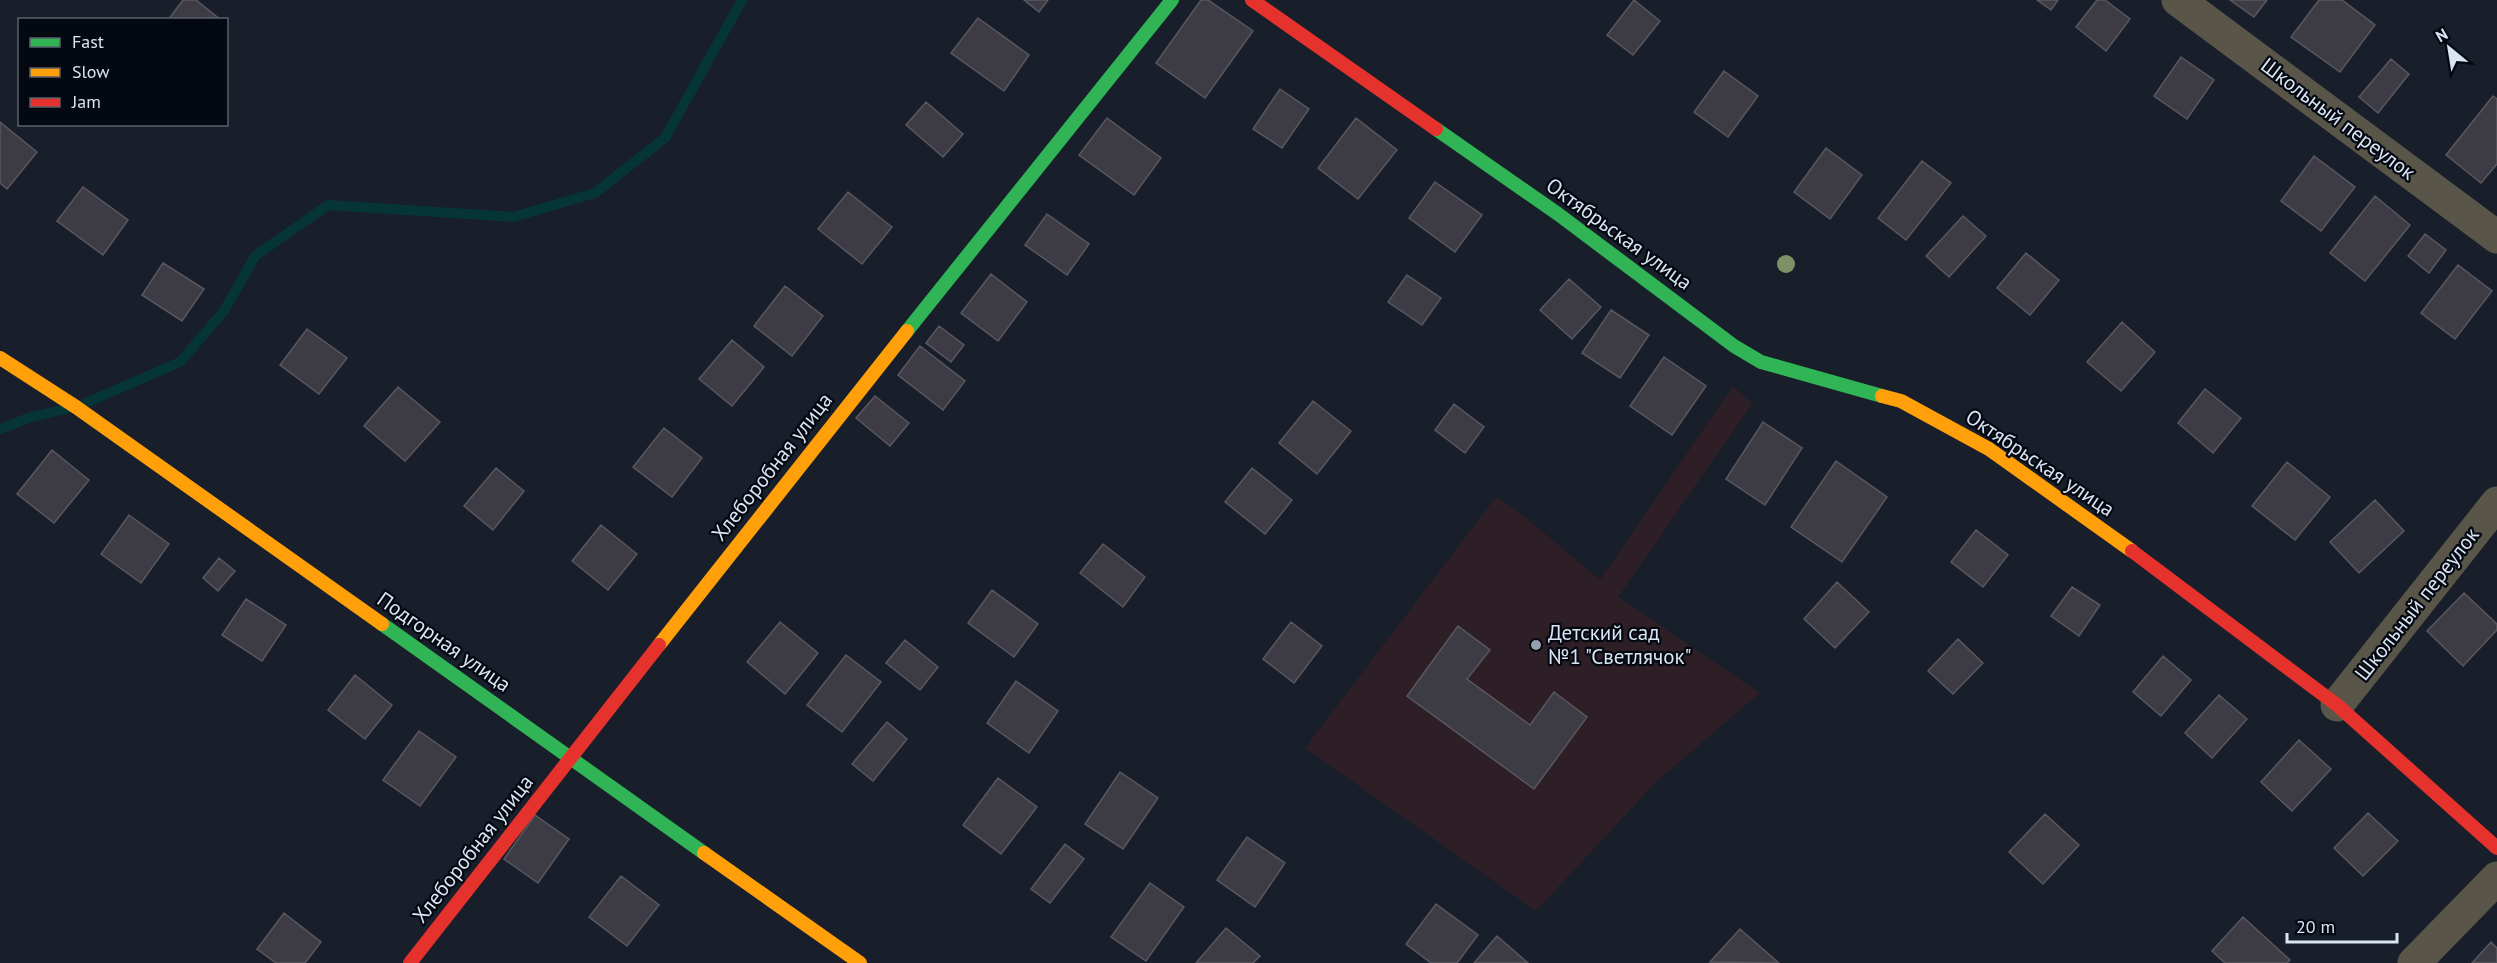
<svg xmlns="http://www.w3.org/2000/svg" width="2497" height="963" font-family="'PT Sans',sans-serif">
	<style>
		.education { fill: #2e1f27 }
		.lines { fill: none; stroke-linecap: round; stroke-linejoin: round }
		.stream { stroke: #063538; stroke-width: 10 }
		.building { fill: #3d3c44; stroke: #5a5760; stroke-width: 1.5 }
		.street { stroke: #595549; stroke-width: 33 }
		.fast { stroke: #30b455; stroke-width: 14 }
		.slow { stroke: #ff9f0a; stroke-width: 14 }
		.jam { stroke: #e5322d; stroke-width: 14 }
		.tree { fill: #7e9065 }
		.poi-dot { fill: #969fac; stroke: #040811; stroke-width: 2 }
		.labels { text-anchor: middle; stroke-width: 4.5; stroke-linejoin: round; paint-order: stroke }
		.street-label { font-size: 21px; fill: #dae4f2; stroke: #040811 }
		.poi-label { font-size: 21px; fill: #dae4f2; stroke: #040811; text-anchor: start }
	</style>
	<rect width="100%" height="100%" fill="#181f2a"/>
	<path class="education" d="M 1733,386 L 1752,404 L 1618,597 L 1760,693 L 1655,783 L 1536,911 L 1305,748 L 1496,497 L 1520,513 L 1600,580 Z"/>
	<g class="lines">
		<path class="stream" d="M 81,405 L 180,362 L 224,311 L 255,256 L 328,205 L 513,217 L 595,193 L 665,138 L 742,0
			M 0,429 L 31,417 L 66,409"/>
	</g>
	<path class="building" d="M 183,0 L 196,0 L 221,20 L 168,20 Z
		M 1024,0 L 1048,0 L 1039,12 Z
		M 1201,0 L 1208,0 L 1253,31 L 1205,98 L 1156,63 Z
		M 1634,0 L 1660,21 L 1633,55 L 1607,35 Z
		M 2037,0 L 2058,0 L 2051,10 Z
		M 2097,0 L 2105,0 L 2130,19 L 2106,51 L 2076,27 Z
		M 2230,0 L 2267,0 L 2254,17 Z
		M 2319,0 L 2342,0 L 2375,25 L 2340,72 L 2291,37 Z
		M 978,18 L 1029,55 L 1004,91 L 951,53 Z
		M 2181,57 L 2214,80 L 2187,119 L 2154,96 Z
		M 2391,59 L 2409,74 L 2378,113 L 2359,97 Z
		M 1724,71 L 1758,96 L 1728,137 L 1694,112 Z
		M 1280,89 L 1309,109 L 1282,148 L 1253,129 Z
		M 2493,96 L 2497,99 L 2497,164 L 2481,183 L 2446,155 Z
		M 926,102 L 963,134 L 943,157 L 906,125 Z
		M 1107,118 L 1161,158 L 1134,195 L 1079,155 Z
		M 1356,118 L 1397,150 L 1358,199 L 1318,168 Z
		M 0,122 L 37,152 L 7,189 L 0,183 Z
		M 1826,148 L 1862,175 L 1830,219 L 1794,192 Z
		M 2314,156 L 2355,187 L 2321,231 L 2281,201 Z
		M 1922,161 L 1951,183 L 1906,240 L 1878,218 Z
		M 1435,182 L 1482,215 L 1455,252 L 1409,218 Z
		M 83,187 L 128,220 L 103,255 L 57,221 Z
		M 848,192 L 892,227 L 862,264 L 818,229 Z
		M 2375,196 L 2410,225 L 2365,281 L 2330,253 Z
		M 1047,214 L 1089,244 L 1067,275 L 1025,245 Z
		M 1963,216 L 1986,236 L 1949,277 L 1926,256 Z
		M 2425,234 L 2446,250 L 2429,273 L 2408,256 Z
		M 2026,253 L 2059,280 L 2030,315 L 1997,288 Z
		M 163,263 L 204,289 L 182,321 L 142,295 Z
		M 2458,265 L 2492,291 L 2455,339 L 2421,313 Z
		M 991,274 L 1027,302 L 998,341 L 961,313 Z
		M 1407,275 L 1441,298 L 1422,325 L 1388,302 Z
		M 1569,279 L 1601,307 L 1572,339 L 1540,310 Z
		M 785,286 L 823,316 L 792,356 L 754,326 Z
		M 1611,310 L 1649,335 L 1620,378 L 1582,353 Z
		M 2122,322 L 2155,352 L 2121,391 L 2087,362 Z
		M 939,326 L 964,345 L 951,362 L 926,343 Z
		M 307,329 L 347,358 L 319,394 L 280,365 Z
		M 732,340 L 764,367 L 732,406 L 699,379 Z
		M 920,346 L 965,381 L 943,410 L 898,375 Z
		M 1664,357 L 1706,386 L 1672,435 L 1630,406 Z
		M 398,387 L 440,422 L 405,461 L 364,426 Z
		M 2205,389 L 2241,418 L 2213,453 L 2178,423 Z
		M 875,396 L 909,423 L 890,446 L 856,418 Z
		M 1313,401 L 1351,431 L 1317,474 L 1279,443 Z
		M 1454,404 L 1484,427 L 1465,453 L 1435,430 Z
		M 1763,422 L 1802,448 L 1765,505 L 1726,479 Z
		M 664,428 L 702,458 L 672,497 L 633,467 Z
		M 52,450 L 89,480 L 54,523 L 17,494 Z
		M 1836,461 L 1887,497 L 1842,562 L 1791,527 Z
		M 2287,462 L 2330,497 L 2295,540 L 2252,506 Z
		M 496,468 L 524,491 L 493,530 L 464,506 Z
		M 1252,468 L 1292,500 L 1265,534 L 1225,502 Z
		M 2375,500 L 2404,531 L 2359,573 L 2330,542 Z
		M 129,515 L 169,544 L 141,583 L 101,554 Z
		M 601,525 L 637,554 L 608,590 L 572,561 Z
		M 1976,530 L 2008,555 L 1983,587 L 1951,562 Z
		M 1103,544 L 1145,577 L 1123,607 L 1080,573 Z
		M 219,558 L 235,571 L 218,591 L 203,578 Z
		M 1837,582 L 1869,612 L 1835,648 L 1804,619 Z
		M 2072,587 L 2100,605 L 2079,636 L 2051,616 Z
		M 992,590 L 1038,624 L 1014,657 L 968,623 Z
		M 2464,593 L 2497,624 L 2497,630 L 2463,666 L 2427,631 Z
		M 246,599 L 286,625 L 262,661 L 222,635 Z
		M 780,622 L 818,653 L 785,694 L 747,662 Z
		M 1291,622 L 1322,646 L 1294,683 L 1263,659 Z
		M 1458,626 L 1490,650 L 1467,679 L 1530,725 L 1554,692 L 1587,717 L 1534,789 L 1407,696 Z
		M 1958,639 L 1983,663 L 1953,694 L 1928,671 Z
		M 905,640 L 938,667 L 920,690 L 886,663 Z
		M 846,655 L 881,682 L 842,732 L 807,705 Z
		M 2163,656 L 2191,680 L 2161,716 L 2133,692 Z
		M 355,675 L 392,705 L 365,739 L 328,710 Z
		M 1016,681 L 1058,711 L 1029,753 L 987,723 Z
		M 2219,695 L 2247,719 L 2212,758 L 2185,733 Z
		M 887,722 L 907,739 L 873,781 L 852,764 Z
		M 419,731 L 456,757 L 420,806 L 383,780 Z
		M 2299,740 L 2331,769 L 2292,811 L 2261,782 Z
		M 1120,772 L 1158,798 L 1123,849 L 1085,824 Z
		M 998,778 L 1037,807 L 1001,854 L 963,825 Z
		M 2368,813 L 2398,841 L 2363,876 L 2334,848 Z
		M 2045,814 L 2079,845 L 2043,884 L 2009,852 Z
		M 535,815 L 569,839 L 538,883 L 504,859 Z
		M 1247,837 L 1285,863 L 1255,907 L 1217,880 Z
		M 1065,844 L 1084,859 L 1050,903 L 1031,889 Z
		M 621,876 L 659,905 L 627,946 L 589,917 Z
		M 1150,883 L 1184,907 L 1146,961 L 1111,937 Z
		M 1436,904 L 1478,935 L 1457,963 L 1431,963 L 1406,944 Z
		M 284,913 L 321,942 L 305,963 L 276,963 L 257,949 Z
		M 2243,917 L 2290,960 L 2287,963 L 2225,963 L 2212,951 Z
		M 1226,928 L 1260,956 L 1253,963 L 1196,963 Z
		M 1740,929 L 1779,963 L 1710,962 Z
		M 1497,936 L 1528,963 L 1474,963 Z
		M 2491,942 L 2497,948 L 2497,963 L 2472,963 Z"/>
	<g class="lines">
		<path class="street" d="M 2178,0 L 2497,237
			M 2337,705 L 2497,503
			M 2414,963 L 2497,878"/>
		<path class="fast" d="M 1436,129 L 1558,214 L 1734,346 L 1761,362 L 1882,396
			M 907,331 L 1172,0
			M 382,624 L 704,853"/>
		<path class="slow" d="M 0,358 L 76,407 L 382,624
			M 1882,396 L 1901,401 L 1989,449 L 2132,551
			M 659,645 L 907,331
			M 704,853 L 860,963"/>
		<path class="jam" d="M 1252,0 L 1436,129
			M 2132,551 L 2337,705 L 2497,848
			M 410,963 L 659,645"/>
	</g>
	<circle class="tree" cx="1786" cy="264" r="9"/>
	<circle class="poi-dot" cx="1536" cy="645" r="6"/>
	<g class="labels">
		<g class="street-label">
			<text transform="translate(2338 119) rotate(37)" y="7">Школьный переулок</text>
			<text transform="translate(1619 234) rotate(36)" y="7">Октябрьская улица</text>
			<text transform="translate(2040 463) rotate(34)" y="7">Октябрьская улица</text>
			<text transform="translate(772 467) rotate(-52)" y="7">Хлеборобная улица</text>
			<text transform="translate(2417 604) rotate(-52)" y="7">Школьный переулок</text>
			<text transform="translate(444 642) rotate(35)" y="7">Подгорная улица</text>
			<text transform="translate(473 849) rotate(-52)" y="7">Хлеборобная улица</text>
		</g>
		<g class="poi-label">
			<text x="1548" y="640">Детский сад<tspan x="1548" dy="24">№1 "Светлячок"</tspan></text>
		</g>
	</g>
	<rect x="18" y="18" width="210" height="108" fill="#040811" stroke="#5a606b" stroke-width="1.5"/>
	<rect x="30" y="38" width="30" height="9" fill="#30b455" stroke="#5a606b" stroke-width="1.5"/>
	<text x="72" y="48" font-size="18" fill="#dae4f2">Fast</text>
	<rect x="30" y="68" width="30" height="9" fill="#ff9f0a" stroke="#5a606b" stroke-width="1.5"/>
	<text x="72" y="78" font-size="18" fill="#dae4f2">Slow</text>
	<rect x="30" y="98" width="30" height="9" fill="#e5322d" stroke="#5a606b" stroke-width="1.5"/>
	<text x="72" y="108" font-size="18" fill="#dae4f2">Jam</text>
	<g transform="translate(2449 48) rotate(330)" stroke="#040811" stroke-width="4.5" paint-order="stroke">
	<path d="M0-4.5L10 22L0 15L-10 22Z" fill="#dae4f2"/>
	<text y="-9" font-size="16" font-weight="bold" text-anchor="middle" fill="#dae4f2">N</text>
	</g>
	<path d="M2287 933v9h110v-9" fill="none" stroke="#dae4f2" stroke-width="3"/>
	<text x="2296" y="933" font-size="18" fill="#dae4f2" stroke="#040811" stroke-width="4.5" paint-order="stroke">20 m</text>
</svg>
